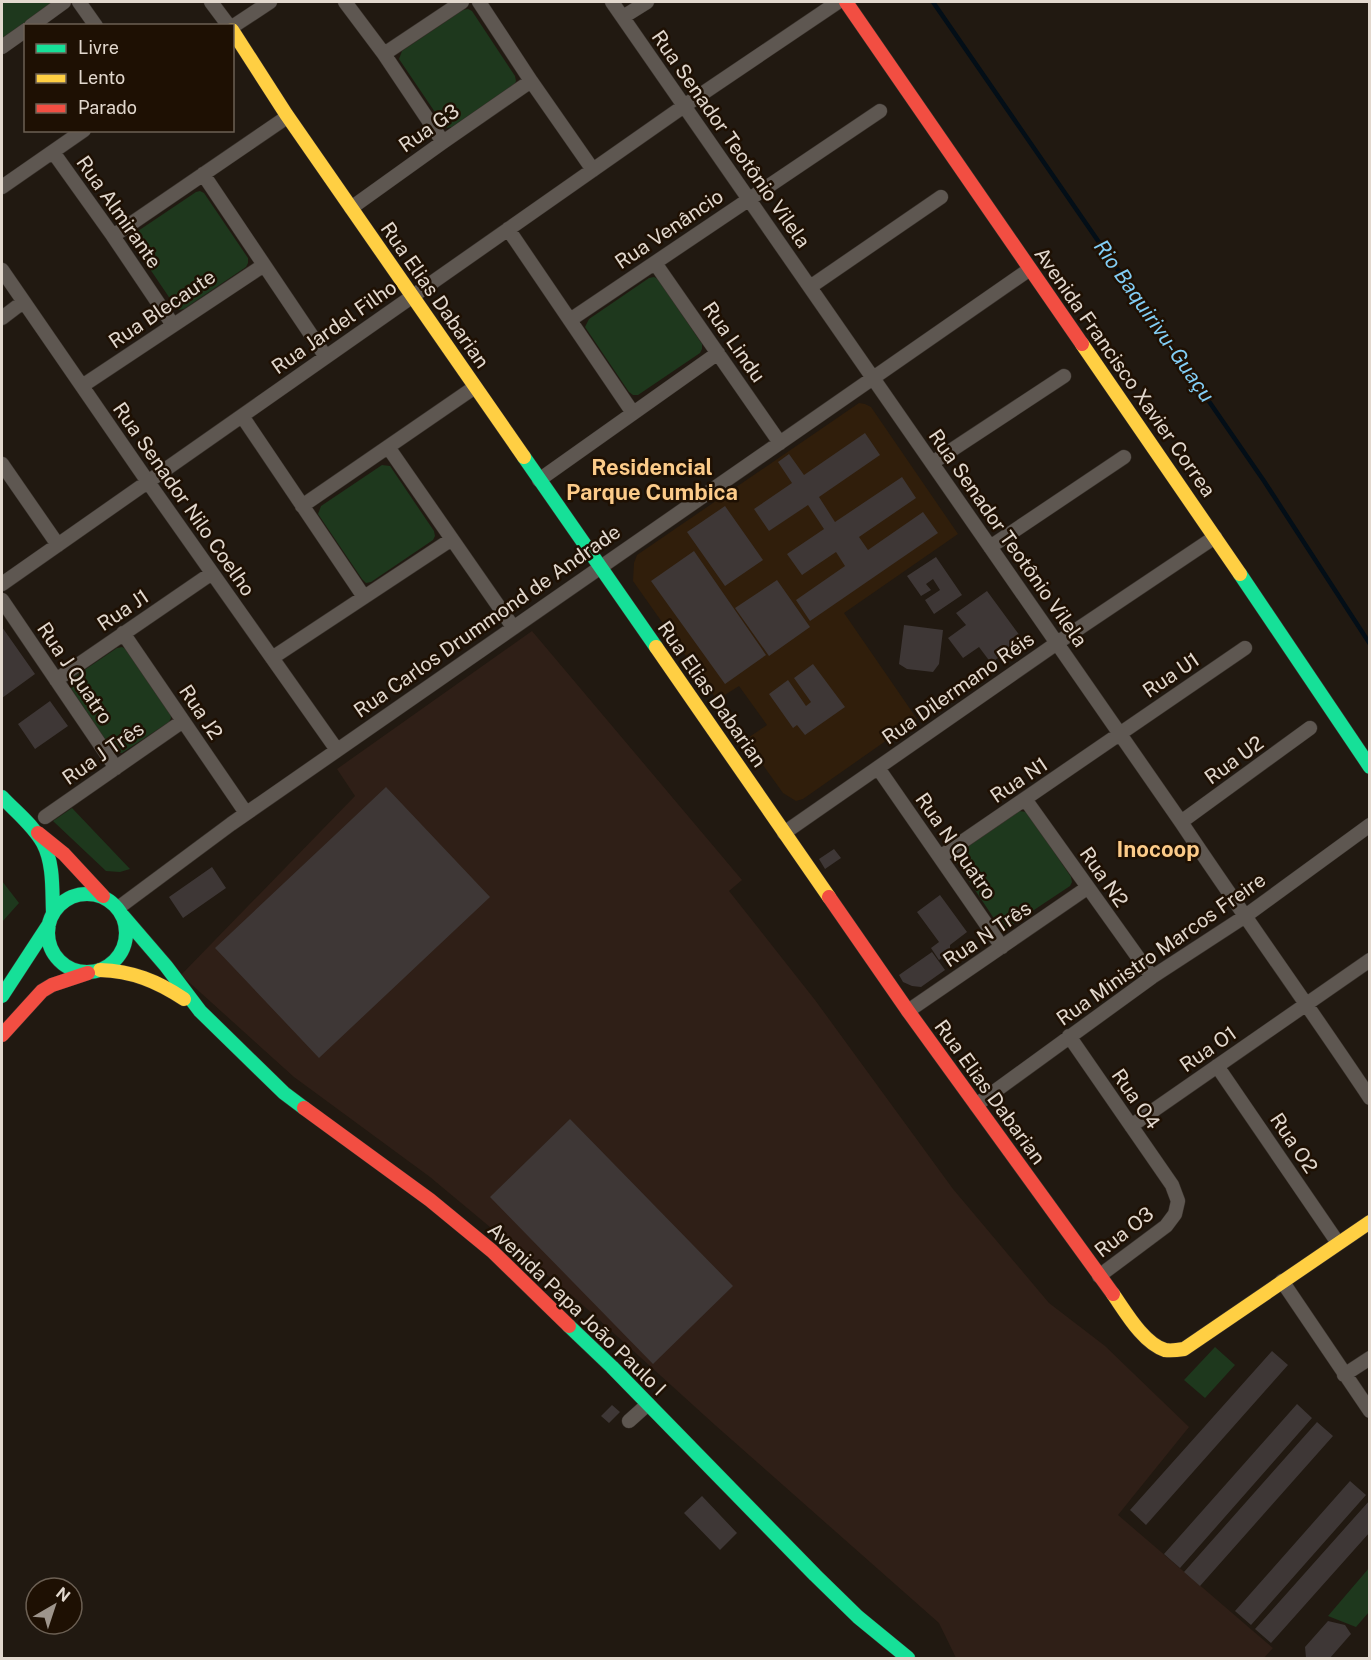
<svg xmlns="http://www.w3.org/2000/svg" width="1371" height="1660" font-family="'Public Sans',sans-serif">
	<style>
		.industrial { fill: #2f1f17 }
		.built { fill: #301e0b }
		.green { fill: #1e381d }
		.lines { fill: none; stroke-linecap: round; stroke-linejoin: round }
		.stream { stroke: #030e17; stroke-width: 4.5 }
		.building { fill: #3e3736 }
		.street-casing { stroke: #3a332d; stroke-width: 15 }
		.fast-casing { stroke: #3a332d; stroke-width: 15 }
		.slow-casing { stroke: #3a332d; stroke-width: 15 }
		.jam-casing { stroke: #3a332d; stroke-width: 15 }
		.street { stroke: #5e5751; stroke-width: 14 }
		.fast { stroke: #16e098; stroke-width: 14 }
		.slow { stroke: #ffcf43; stroke-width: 14 }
		.jam { stroke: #f24e42; stroke-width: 14 }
		.labels { text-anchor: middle; stroke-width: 5; stroke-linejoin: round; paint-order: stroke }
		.street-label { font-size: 20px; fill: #e2d8ce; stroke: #1e1003 }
		.water-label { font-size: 21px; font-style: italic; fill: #82cef6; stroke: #1e1003 }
		.quarter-label { font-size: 22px; font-weight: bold; fill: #fccb89; stroke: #1e1003 }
	</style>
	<rect width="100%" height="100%" fill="#211911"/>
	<path class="industrial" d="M 532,631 L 742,880 L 729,891 L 815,1000 L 953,1189 L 1049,1303 L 1105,1346 L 1189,1427 L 1118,1515 L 1273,1648 L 1264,1658 L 956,1658 L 939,1623 L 715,1425 L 575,1298 L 430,1177 L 294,1077 L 181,975 L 355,796 L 337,769 Z"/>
	<path class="built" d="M 859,403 L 865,404 L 871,407 L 958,534 L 844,613 L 917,719 L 803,799 L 796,801 L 783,793 L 745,740 L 767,725 L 739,686 L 717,700 L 633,581 L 634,563 L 637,555 Z"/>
	<path class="green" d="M 2,2 L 57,2 L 2,41 Z
		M 468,9 L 472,11 L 515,76 L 516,81 L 514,85 L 452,127 L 447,128 L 443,124 L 399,59 L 402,51 L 463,10 Z
		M 200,191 L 204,193 L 248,258 L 248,263 L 246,267 L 184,309 L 179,310 L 175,306 L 131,241 L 135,233 L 196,192 Z
		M 654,277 L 658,279 L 702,344 L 702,349 L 700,353 L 638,395 L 633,395 L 629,392 L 585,327 L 589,319 L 649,278 Z
		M 382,465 L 390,466 L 434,531 L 435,536 L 433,540 L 371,582 L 366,583 L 362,579 L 318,514 L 321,506 Z
		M 122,647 L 126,649 L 170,713 L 171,718 L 169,722 L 122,753 L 116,753 L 112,750 L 70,687 L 69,683 L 71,679 L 117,648 Z
		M 72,808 L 130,869 L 120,872 L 106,871 L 53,821 Z
		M 1019,811 L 1027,812 L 1071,877 L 1072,882 L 1070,886 L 1007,928 L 1003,929 L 999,926 L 955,860 L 958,852 Z
		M 2,881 L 19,903 L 2,922 Z
		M 1215,1347 L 1235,1365 L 1205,1398 L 1184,1380 Z
		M 1369,1568 L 1369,1612 L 1356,1627 L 1328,1616 Z"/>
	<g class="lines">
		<path class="stream" d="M 933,2 L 1264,481 L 1370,644"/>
	</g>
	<path class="building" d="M 865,433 L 880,455 L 819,497 L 835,522 L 902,477 L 916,498 L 859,537 L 868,550 L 923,512 L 938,533 L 810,621 L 796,600 L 845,566 L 836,552 L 802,575 L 787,554 L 824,529 L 808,505 L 769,531 L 754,509 L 792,483 L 778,462 L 789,454 L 804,475 Z
		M 725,506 L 763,560 L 725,586 L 687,532 Z
		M 694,551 L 766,655 L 725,684 L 651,581 Z
		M 936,557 L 962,595 L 934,614 L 925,600 L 940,590 L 933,579 L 926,584 L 931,590 L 921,596 L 907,576 Z
		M 777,580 L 810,627 L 769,656 L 735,608 Z
		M 987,591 L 1023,640 L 991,663 L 979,647 L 963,658 L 948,638 L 966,625 L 956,613 Z
		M 904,625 L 943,630 L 939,664 L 933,672 L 907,669 L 899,664 Z
		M 2,627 L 35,674 L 2,698 Z
		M 813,664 L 845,707 L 805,735 L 797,725 L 793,728 L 769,694 L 788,680 L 806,706 L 811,702 L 794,678 Z
		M 50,701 L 68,726 L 35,749 L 18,724 Z
		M 386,787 L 490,897 L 319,1058 L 215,948 Z
		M 834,849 L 841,858 L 825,869 L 819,859 Z
		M 212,867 L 226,888 L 183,918 L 169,897 Z
		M 940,895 L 967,932 L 950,945 L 950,952 L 939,960 L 931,948 L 939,942 L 917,912 Z
		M 932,952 L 945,970 L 921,987 L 912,986 L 903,982 L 899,975 Z
		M 570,1119 L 733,1286 L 653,1364 L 490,1197 Z
		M 1272,1351 L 1288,1365 L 1146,1525 L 1130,1510 Z
		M 1297,1404 L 1312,1418 L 1180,1568 L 1164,1554 Z
		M 612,1405 L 620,1412 L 609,1423 L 601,1416 Z
		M 1317,1422 L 1333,1436 L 1200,1586 L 1184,1572 Z
		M 1350,1481 L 1366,1495 L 1251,1625 L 1235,1611 Z
		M 702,1496 L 737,1533 L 720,1550 L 684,1513 Z
		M 1370,1500 L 1370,1532 L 1271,1643 L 1255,1629 Z
		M 1328,1621 L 1345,1625 L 1351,1634 L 1330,1658 L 1306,1658 L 1305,1647 Z"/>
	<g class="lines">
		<g class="street-casing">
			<path id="street" d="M 79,2 L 96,26
				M 211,2 L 229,26
				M 345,2 L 384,54 L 443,142
				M 479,2 L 531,81 L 593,170
				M 612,2 L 1181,822 C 1243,915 1308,1005 1370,1098
				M 623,17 L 647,2
				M 31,26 L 64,2
				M 232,27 L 270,2
				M 2,47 L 26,30
				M 384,54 L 462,2
				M 53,152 L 113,236 L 173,325
				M 203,174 L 326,357
				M 2,187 L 84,130
				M 351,208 L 443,142 L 531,81
				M 508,229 L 633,413
				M 113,236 L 287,117
				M 655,263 L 780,443
				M 2,270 L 148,482 L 337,750
				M 810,287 L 941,197
				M 2,318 L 23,302
				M 570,320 L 880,111
				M 82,386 L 264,265
				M 242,416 L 364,597
				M 388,447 L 513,627
				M 932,463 L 1064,376
				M 2,464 L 58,545
				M 539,480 L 718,353
				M 302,506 L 475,387
				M 990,547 L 1124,457
				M 2,584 L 684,106 L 838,2
				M 2,600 L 116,768
				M 123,633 L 246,813
				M 272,658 L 452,539
				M 56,680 L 212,573
				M 878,768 L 1002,947
				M 1025,799 L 1152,977
				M 45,817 L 183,721
				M 1181,822 L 1310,728
				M 784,833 L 1057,643 L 1215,537
				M 940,857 L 1245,648
				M 118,908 L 231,824 L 1030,269
				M 908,1011 L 1087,888
				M 1069,1036 L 1172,1185 L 1178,1201 L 1175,1214 L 1166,1226 L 1099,1276
				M 1217,1066 L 1338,1243
				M 976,1105 L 1152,977 L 1244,917 L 1370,825
				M 1131,1126 L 1370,960
				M 1282,1281 L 1370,1411
				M 1344,1375 L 1370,1358
				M 629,1421 L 648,1404"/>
		</g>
		<g class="fast-casing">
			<path id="fast" d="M 524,457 L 656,647
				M 1240,574 L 1370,767
				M 2,797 C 16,812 33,825 43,843 C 54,864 52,890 53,913
				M48 933a39 39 0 1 1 78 0a39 39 0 1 1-78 0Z
				M 123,916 L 166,966 L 200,1011 L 284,1093 L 304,1108
				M 2,996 L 49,924
				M 569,1326 L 612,1367 L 815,1575 L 858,1617 L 908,1658"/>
		</g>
		<g class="slow-casing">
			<path id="slow" d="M 232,30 L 286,114 L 524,457
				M 1082,344 L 1240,574
				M 656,647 L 829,897
				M 100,970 C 132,971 157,981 184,999
				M 1113,1294 C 1125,1311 1143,1343 1165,1350 C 1171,1351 1178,1350 1184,1349 L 1370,1222"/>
		</g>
		<g class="jam-casing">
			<path id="jam" d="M 846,2 L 1082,344
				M 38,833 L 64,854 L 103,896
				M 829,897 L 908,1011 L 1113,1294
				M 2,1035 L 42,991 L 52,985 L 88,973
				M 304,1108 L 430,1200 L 492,1251 L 569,1326"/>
		</g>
		<use href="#street" class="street"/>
		<use href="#fast" class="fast"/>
		<use href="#slow" class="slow"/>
		<use href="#jam" class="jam"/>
	</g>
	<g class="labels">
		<g class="street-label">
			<text transform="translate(429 128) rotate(-35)" y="7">Rua G3</text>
			<text transform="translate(731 139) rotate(55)" y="7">Rua Senador Teotônio Vilela</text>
			<text transform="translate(119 212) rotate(55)" y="7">Rua Almirante</text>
			<text transform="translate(669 229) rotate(-34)" y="7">Rua Venâncio</text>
			<text transform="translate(435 295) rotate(55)" y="7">Rua Elias Dabarian</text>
			<text transform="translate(162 309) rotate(-34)" y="7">Rua Blecaute</text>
			<text transform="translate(334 327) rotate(-35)" y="7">Rua Jardel Filho</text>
			<text transform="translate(734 342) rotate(55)" y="7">Rua Lindu</text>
			<text transform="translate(1125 372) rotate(55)" y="7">Avenida Francisco Xavier Correa</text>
			<text transform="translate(184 499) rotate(55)" y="7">Rua Senador Nilo Coelho</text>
			<text transform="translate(1008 538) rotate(55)" y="7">Rua Senador Teotônio Vilela</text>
			<text transform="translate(123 610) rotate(-34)" y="7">Rua J1</text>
			<text transform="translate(487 621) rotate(-35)" y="7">Rua Carlos Drummond de Andrade</text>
			<text transform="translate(75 673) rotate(56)" y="7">Rua J Quatro</text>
			<text transform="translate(1171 675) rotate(-34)" y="7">Rua U1</text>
			<text transform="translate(958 688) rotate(-35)" y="7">Rua Dilermano Réis</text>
			<text transform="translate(712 694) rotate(55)" y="7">Rua Elias Dabarian</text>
			<text transform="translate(201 712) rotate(56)" y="7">Rua J2</text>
			<text transform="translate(103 753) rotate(-35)" y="7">Rua J Três</text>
			<text transform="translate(1234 760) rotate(-36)" y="7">Rua U2</text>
			<text transform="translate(1019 780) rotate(-34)" y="7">Rua N1</text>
			<text transform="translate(956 846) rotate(55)" y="7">Rua N Quatro</text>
			<text transform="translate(1104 877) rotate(55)" y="7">Rua N2</text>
			<text transform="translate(987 934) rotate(-34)" y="7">Rua N Três</text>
			<text transform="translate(1161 949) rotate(-35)" y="7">Rua Ministro Marcos Freire</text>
			<text transform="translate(1208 1049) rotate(-35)" y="7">Rua O1</text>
			<text transform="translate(990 1092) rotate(54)" y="7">Rua Elias Dabarian</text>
			<text transform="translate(1136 1099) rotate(55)" y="7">Rua O4</text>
			<text transform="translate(1294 1143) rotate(56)" y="7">Rua O2</text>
			<text transform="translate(1124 1232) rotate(-38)" y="7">Rua O3</text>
			<text transform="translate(577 1309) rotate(44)" y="7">Avenida Papa João Paulo I</text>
		</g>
		<g class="water-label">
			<text transform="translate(1154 321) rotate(55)" y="7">Rio Baquirivu-Guaçu</text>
		</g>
		<g class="quarter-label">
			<text x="652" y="475">Residencial<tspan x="652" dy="25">Parque Cumbica</tspan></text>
			<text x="1158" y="857">Inocoop</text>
		</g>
	</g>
	<rect width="1371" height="1660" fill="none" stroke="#e2d8ce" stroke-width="6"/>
	<rect x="24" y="24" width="210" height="108" fill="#1e1003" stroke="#6c6054" stroke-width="1.5"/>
	<rect x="36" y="44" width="30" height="9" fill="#16e098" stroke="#6c6054" stroke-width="1.5"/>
	<text x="78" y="54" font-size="18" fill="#e2d8ce">Livre</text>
	<rect x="36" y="74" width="30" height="9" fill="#ffcf43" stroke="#6c6054" stroke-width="1.5"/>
	<text x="78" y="84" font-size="18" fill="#e2d8ce">Lento</text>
	<rect x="36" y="104" width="30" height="9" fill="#f24e42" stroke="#6c6054" stroke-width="1.5"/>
	<text x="78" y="114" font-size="18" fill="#e2d8ce">Parado</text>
	<g transform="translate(54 1606) rotate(39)"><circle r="28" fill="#1e1003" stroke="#6c6054" stroke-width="1.5"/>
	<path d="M0-4.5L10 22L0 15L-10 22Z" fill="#9e958c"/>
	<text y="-9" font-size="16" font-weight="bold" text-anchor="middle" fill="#e2d8ce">N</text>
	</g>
</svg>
